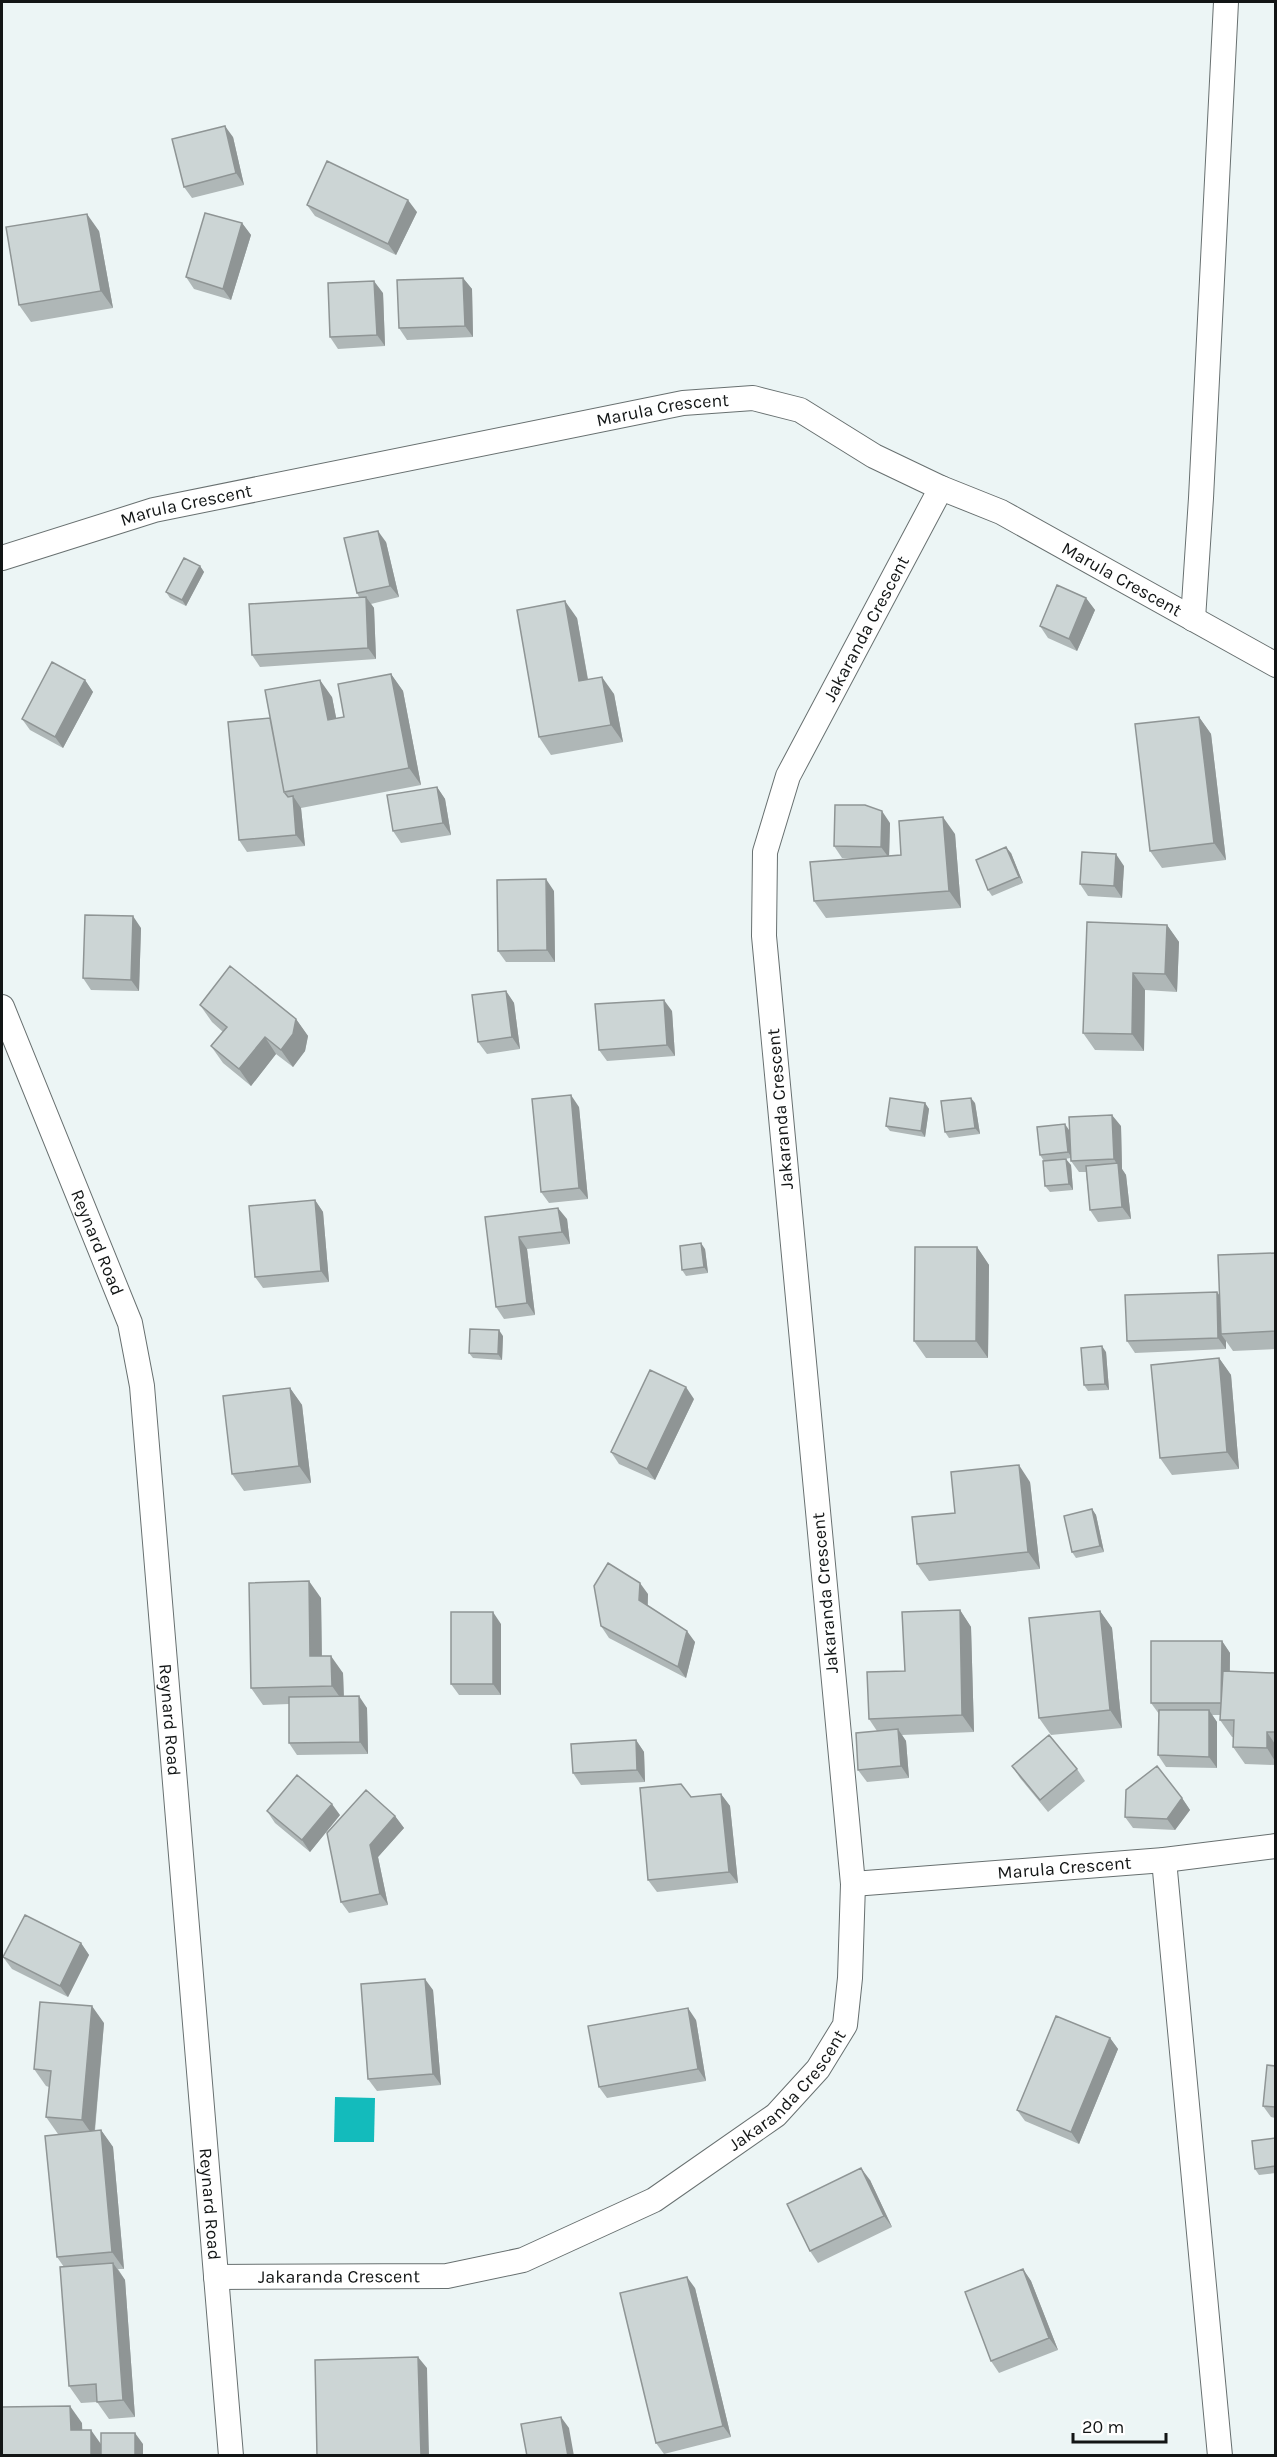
<svg xmlns="http://www.w3.org/2000/svg" width="1277" height="2457" font-family="Karla,sans-serif">
	<style>
		.water { fill: #13bbbc }
		.lines { fill: none; stroke-linecap: round; stroke-linejoin: round }
		.minor-casing { stroke: #687070; stroke-width: 26 }
		.minor { stroke: #fff; stroke-width: 24 }
		.wall { fill: #afb7b7 }
		.shaded-wall { fill: #8f9595 }
		.building { fill: #ccd5d5; stroke: #8f9595; stroke-width: 1.5 }
		.labels { text-anchor: middle; stroke-width: 4.5; stroke-linejoin: round; paint-order: stroke }
		.street-label { font-size: 18px; fill: #121515; stroke: #fff }
	</style>
	<rect width="100%" height="100%" fill="#ecf5f5"/>
	<path class="water" d="M 335,2097 L 375,2098 L 374,2142 L 334,2142 Z"/>
	<g class="lines">
		<g class="minor-casing">
			<g id="minor">
				<path id="s1" d="M 2,558 L 154,510 L 683,403 L 753,398 L 800,410 L 874,456 L 941,488 L 1001,512 L 1276,665"/>
				<path d="M 1193,619 L 1201,498 L 1226,2"/>
				<path id="s2" d="M 2,1007 L 130,1323 L 142,1386 L 231,2456"/>
				<path d="M 1164,1860 L 1220,2456"/>
				<path id="s3" d="M 853,1884 L 1164,1860 L 1276,1846"/>
				<path id="s4" d="M 216,2277 L 447,2276 L 523,2260 L 654,2200 L 776,2115 L 818,2069 L 845,2025 L 850,1978 L 853,1884 L 764,936 L 765,852 L 788,776 L 941,488"/>
			</g>
		</g>
		<use href="#minor" class="minor"/>
	</g>
	<path class="wall" d="M 233,137 L 244,185 L 192,198 L 184,187 Z
		M 307,205 L 417,212 L 396,255 L 315,216 Z
		M 242,223 L 251,235 L 231,300 L 194,289 L 186,277 Z
		M 99,231 L 113,308 L 31,322 L 19,305 Z
		M 463,278 L 472,289 L 473,337 L 407,340 L 399,328 Z
		M 383,293 L 385,346 L 338,349 L 330,337 Z
		M 386,542 L 399,597 L 371,604 L 374,608 L 376,659 L 260,667 L 252,655 L 359,597 L 357,593 Z
		M 200,566 L 204,572 L 186,606 L 170,598 L 166,592 Z
		M 1086,598 L 1095,610 L 1077,651 L 1048,638 L 1040,626 Z
		M 577,618 L 588,679 L 614,694 L 623,742 L 551,755 L 539,737 Z
		M 391,674 L 403,691 L 421,785 L 301,808 L 305,846 L 247,852 L 239,840 L 270,718 L 332,697 L 336,718 L 344,717 Z
		M 85,680 L 93,692 L 63,748 L 30,730 L 22,719 Z
		M 1199,717 L 1211,734 L 1226,860 L 1162,868 L 1150,851 Z
		M 437,787 L 445,799 L 451,835 L 401,843 L 393,831 Z
		M 890,823 L 889,856 L 901,855 L 955,834 L 961,908 L 826,918 L 814,901 L 866,858 L 842,858 L 834,846 Z
		M 1011,853 L 1023,883 L 992,896 L 988,890 Z
		M 1124,866 L 1122,898 L 1088,896 L 1080,884 Z
		M 554,891 L 555,962 L 506,962 L 498,951 Z
		M 1167,925 L 1179,942 L 1177,992 L 1145,990 L 1144,1051 L 1095,1050 L 1083,1033 Z
		M 141,928 L 139,991 L 91,990 L 83,978 Z
		M 506,991 L 514,1003 L 520,1049 L 487,1054 L 478,1042 Z
		M 200,1005 L 296,1019 L 308,1036 L 305,1051 L 293,1067 L 276,1054 L 251,1086 L 223,1063 L 211,1046 L 223,1032 L 212,1022 Z
		M 672,1011 L 675,1056 L 607,1061 L 599,1050 Z
		M 925,1103 L 929,1109 L 925,1137 L 890,1131 L 886,1126 Z
		M 975,1103 L 980,1134 L 949,1138 L 945,1132 Z
		M 579,1107 L 588,1199 L 549,1203 L 541,1192 Z
		M 1121,1126 L 1122,1169 L 1126,1175 L 1131,1219 L 1098,1222 L 1090,1210 L 1086,1172 L 1079,1172 L 1071,1161 L 1071,1158 L 1056,1160 L 1071,1165 L 1073,1190 L 1050,1192 L 1045,1186 L 1044,1161 L 1040,1155 L 1069,1130 L 1070,1140 Z
		M 315,1200 L 323,1212 L 329,1282 L 263,1288 L 255,1277 Z
		M 485,1217 L 567,1219 L 570,1244 L 527,1249 L 535,1315 L 504,1319 L 496,1307 Z
		M 977,1247 L 989,1265 L 988,1358 L 926,1358 L 914,1341 Z
		M 705,1249 L 708,1273 L 686,1276 L 682,1270 Z
		M 1275,1253 L 1275,1349 L 1233,1351 L 1226,1341 L 1226,1349 L 1135,1353 L 1127,1341 L 1217,1292 L 1220,1296 Z
		M 503,1336 L 502,1360 L 473,1358 L 469,1353 Z
		M 1106,1352 L 1109,1390 L 1088,1391 L 1084,1385 Z
		M 1219,1358 L 1231,1375 L 1239,1469 L 1172,1475 L 1160,1458 Z
		M 290,1388 L 302,1405 L 311,1483 L 244,1491 L 232,1474 Z
		M 694,1399 L 655,1480 L 619,1464 L 611,1452 Z
		M 1030,1482 L 1040,1569 L 929,1581 L 917,1564 L 955,1513 Z
		M 1092,1509 L 1096,1515 L 1104,1552 L 1076,1558 L 1072,1552 Z
		M 648,1594 L 648,1606 L 695,1642 L 686,1678 L 609,1638 L 601,1626 Z
		M 321,1598 L 322,1656 L 343,1673 L 344,1697 L 367,1708 L 368,1754 L 297,1755 L 289,1743 L 289,1704 L 263,1705 L 251,1688 Z
		M 960,1610 L 971,1627 L 974,1732 L 902,1735 L 906,1741 L 909,1778 L 867,1782 L 858,1770 L 877,1731 L 869,1719 L 905,1671 Z
		M 1100,1611 L 1112,1628 L 1122,1728 L 1051,1735 L 1039,1718 Z
		M 501,1624 L 501,1695 L 459,1695 L 451,1684 Z
		M 1222,1641 L 1230,1653 L 1230,1671 L 1275,1673 L 1275,1765 L 1245,1764 L 1233,1747 L 1233,1737 L 1232,1737 L 1220,1720 L 1220,1715 L 1212,1715 L 1217,1722 L 1217,1768 L 1166,1767 L 1158,1755 L 1159,1714 L 1151,1703 Z
		M 636,1740 L 644,1752 L 645,1782 L 581,1785 L 573,1773 Z
		M 1012,1766 L 1077,1769 L 1085,1781 L 1048,1812 L 1020,1778 Z
		M 721,1794 L 730,1806 L 738,1883 L 657,1892 L 648,1880 Z
		M 1182,1798 L 1190,1810 L 1175,1830 L 1133,1828 L 1125,1817 Z
		M 267,1811 L 340,1815 L 310,1852 L 275,1823 Z
		M 395,1816 L 404,1828 L 378,1857 L 388,1905 L 349,1913 L 341,1902 Z
		M 81,1943 L 89,1955 L 68,1997 L 12,1969 L 3,1957 Z
		M 433,1990 L 441,2085 L 377,2091 L 368,2079 Z
		M 696,2020 L 706,2081 L 607,2098 L 599,2087 Z
		M 104,2023 L 95,2131 L 101,2130 L 113,2147 L 124,2269 L 118,2269 L 125,2280 L 135,2417 L 109,2419 L 97,2402 L 81,2403 L 69,2386 L 64,2267 L 57,2257 L 58,2134 L 46,2117 L 49,2087 L 46,2086 L 34,2069 Z
		M 1110,2038 L 1118,2049 L 1079,2144 L 1025,2121 L 1017,2110 Z
		M 1275,2066 L 1275,2118 L 1271,2117 L 1263,2106 Z
		M 1275,2138 L 1275,2173 L 1259,2175 L 1255,2169 Z
		M 870,2180 L 892,2227 L 818,2263 L 810,2251 Z
		M 1023,2269 L 1031,2281 L 1058,2350 L 999,2373 L 991,2361 Z
		M 695,2288 L 731,2437 L 664,2454 L 656,2443 Z"/>
	<path class="shaded-wall" d="M 225,126 L 233,137 L 244,185 L 236,173 Z
		M 408,200 L 417,212 L 396,255 L 388,244 Z
		M 87,214 L 99,231 L 113,308 L 101,291 Z
		M 242,223 L 251,235 L 231,300 L 223,289 Z
		M 463,278 L 472,289 L 473,337 L 465,326 Z
		M 374,281 L 383,293 L 385,346 L 377,335 Z
		M 378,531 L 386,542 L 399,597 L 390,586 Z
		M 200,566 L 204,572 L 186,606 L 182,600 Z
		M 366,597 L 374,608 L 376,659 L 368,648 Z
		M 1086,598 L 1095,610 L 1077,651 L 1069,639 Z
		M 565,601 L 577,618 L 591,698 L 579,681 Z
		M 391,674 L 403,691 L 421,785 L 409,768 Z
		M 602,677 L 614,694 L 623,742 L 611,725 Z
		M 85,680 L 93,692 L 63,748 L 55,737 Z
		M 320,680 L 332,697 L 340,737 L 328,720 Z
		M 1199,717 L 1211,734 L 1226,860 L 1214,843 Z
		M 437,787 L 445,799 L 451,835 L 443,823 Z
		M 293,796 L 301,808 L 305,846 L 296,835 Z
		M 882,811 L 890,823 L 889,858 L 881,847 Z
		M 943,817 L 955,834 L 961,908 L 949,891 Z
		M 1006,847 L 1011,853 L 1023,883 L 1019,877 Z
		M 1116,854 L 1124,866 L 1122,898 L 1114,886 Z
		M 546,879 L 554,891 L 555,962 L 547,950 Z
		M 133,916 L 141,928 L 139,991 L 131,980 Z
		M 1167,925 L 1179,942 L 1177,992 L 1165,974 Z
		M 1133,973 L 1145,990 L 1144,1051 L 1132,1034 Z
		M 506,991 L 514,1003 L 520,1049 L 512,1037 Z
		M 664,1000 L 672,1011 L 675,1056 L 667,1045 Z
		M 296,1019 L 308,1036 L 305,1051 L 293,1067 L 281,1050 Z
		M 265,1037 L 276,1054 L 251,1086 L 239,1069 Z
		M 571,1095 L 579,1107 L 588,1199 L 579,1188 Z
		M 971,1098 L 975,1103 L 980,1134 L 975,1128 Z
		M 925,1103 L 929,1109 L 925,1137 L 921,1131 Z
		M 1112,1115 L 1121,1126 L 1122,1169 L 1126,1175 L 1131,1219 L 1122,1207 L 1118,1166 L 1114,1159 Z
		M 1065,1124 L 1069,1130 L 1072,1158 L 1068,1152 Z
		M 1066,1159 L 1071,1165 L 1073,1190 L 1069,1184 Z
		M 315,1200 L 323,1212 L 329,1282 L 321,1271 Z
		M 558,1208 L 567,1219 L 570,1244 L 562,1232 Z
		M 519,1237 L 527,1249 L 535,1315 L 527,1303 Z
		M 701,1243 L 705,1249 L 708,1273 L 704,1267 Z
		M 977,1247 L 989,1265 L 988,1358 L 976,1341 Z
		M 1217,1292 L 1225,1304 L 1221,1334 L 1226,1341 L 1226,1349 L 1218,1338 Z
		M 499,1330 L 503,1336 L 502,1360 L 498,1354 Z
		M 1102,1346 L 1106,1352 L 1109,1390 L 1105,1384 Z
		M 1219,1358 L 1231,1375 L 1239,1469 L 1227,1452 Z
		M 686,1387 L 694,1399 L 655,1480 L 647,1469 Z
		M 290,1388 L 302,1405 L 311,1483 L 299,1466 Z
		M 1019,1465 L 1030,1482 L 1040,1569 L 1028,1552 Z
		M 1092,1509 L 1096,1515 L 1104,1552 L 1100,1546 Z
		M 309,1581 L 321,1598 L 322,1673 L 310,1656 Z
		M 640,1583 L 648,1594 L 647,1612 L 639,1600 Z
		M 960,1610 L 971,1627 L 974,1732 L 962,1715 Z
		M 1100,1611 L 1112,1628 L 1122,1728 L 1110,1710 Z
		M 493,1612 L 501,1624 L 501,1695 L 493,1684 Z
		M 687,1631 L 695,1642 L 686,1678 L 678,1667 Z
		M 1222,1641 L 1230,1653 L 1229,1715 L 1221,1703 Z
		M 331,1656 L 343,1673 L 344,1703 L 332,1686 Z
		M 359,1696 L 367,1708 L 368,1754 L 360,1742 Z
		M 1209,1710 L 1217,1722 L 1217,1768 L 1209,1757 Z
		M 898,1729 L 906,1741 L 909,1778 L 901,1766 Z
		M 1267,1732 L 1275,1744 L 1275,1761 L 1267,1748 Z
		M 636,1740 L 644,1752 L 645,1782 L 637,1770 Z
		M 721,1794 L 730,1806 L 738,1883 L 729,1872 Z
		M 1182,1798 L 1190,1810 L 1175,1830 L 1167,1819 Z
		M 332,1804 L 340,1815 L 310,1852 L 302,1840 Z
		M 395,1816 L 404,1828 L 378,1857 L 388,1905 L 380,1894 L 370,1845 Z
		M 81,1943 L 89,1955 L 68,1997 L 60,1986 Z
		M 425,1979 L 433,1990 L 441,2085 L 433,2074 Z
		M 92,2006 L 104,2023 L 94,2137 L 82,2120 Z
		M 688,2008 L 696,2020 L 706,2081 L 698,2069 Z
		M 1110,2038 L 1118,2049 L 1079,2144 L 1071,2132 Z
		M 101,2130 L 113,2147 L 124,2269 L 112,2252 Z
		M 861,2168 L 870,2180 L 892,2227 L 884,2216 Z
		M 113,2263 L 125,2280 L 135,2417 L 123,2400 Z
		M 1023,2269 L 1031,2281 L 1058,2350 L 1049,2338 Z
		M 687,2277 L 695,2288 L 731,2437 L 723,2426 Z
		M 418,2357 L 427,2368 L 429,2456 L 421,2456 Z
		M 70,2406 L 82,2423 L 83,2447 L 71,2430 Z
		M 561,2417 L 569,2428 L 574,2456 L 568,2456 Z
		M 91,2430 L 103,2447 L 103,2456 L 91,2456 Z
		M 135,2433 L 143,2444 L 143,2456 L 135,2456 Z"/>
	<path class="building" d="M 225,126 L 236,173 L 184,187 L 172,139 Z
		M 327,161 L 408,200 L 388,244 L 307,205 Z
		M 205,213 L 242,223 L 223,289 L 186,277 Z
		M 87,214 L 101,291 L 19,305 L 6,227 Z
		M 463,278 L 465,326 L 399,328 L 397,280 Z
		M 374,281 L 377,335 L 330,337 L 328,283 Z
		M 378,531 L 390,586 L 357,593 L 344,538 Z
		M 184,558 L 200,566 L 182,600 L 166,592 Z
		M 1057,585 L 1086,598 L 1069,639 L 1040,626 Z
		M 366,597 L 368,648 L 252,655 L 249,604 Z
		M 565,601 L 579,681 L 602,677 L 611,725 L 539,737 L 517,610 Z
		M 52,662 L 85,680 L 55,737 L 22,719 Z
		M 391,674 L 409,768 L 284,792 L 265,690 L 320,680 L 328,720 L 344,717 L 338,684 Z
		M 1199,717 L 1214,843 L 1150,851 L 1135,724 Z
		M 270,718 L 284,792 L 288,797 L 293,796 L 296,835 L 239,840 L 228,722 Z
		M 437,787 L 443,823 L 393,831 L 387,795 Z
		M 835,805 L 865,805 L 882,811 L 881,847 L 834,846 Z
		M 943,817 L 949,891 L 814,901 L 810,862 L 901,855 L 899,821 Z
		M 1006,847 L 1019,877 L 988,890 L 976,860 Z
		M 1082,852 L 1116,854 L 1114,886 L 1080,884 Z
		M 546,879 L 547,950 L 498,951 L 497,880 Z
		M 85,915 L 133,916 L 131,980 L 83,978 Z
		M 1087,922 L 1167,925 L 1165,974 L 1133,973 L 1132,1034 L 1083,1033 Z
		M 230,966 L 296,1019 L 293,1034 L 281,1050 L 265,1037 L 239,1069 L 211,1046 L 227,1027 L 200,1005 Z
		M 506,991 L 512,1037 L 478,1042 L 472,995 Z
		M 664,1000 L 667,1045 L 599,1050 L 595,1004 Z
		M 571,1095 L 579,1188 L 541,1192 L 532,1099 Z
		M 890,1098 L 925,1103 L 921,1131 L 886,1126 Z
		M 971,1098 L 975,1128 L 945,1132 L 941,1101 Z
		M 1112,1115 L 1114,1159 L 1071,1161 L 1069,1117 Z
		M 1065,1124 L 1068,1152 L 1040,1155 L 1037,1127 Z
		M 1066,1159 L 1069,1184 L 1045,1186 L 1043,1161 Z
		M 1118,1163 L 1122,1207 L 1090,1210 L 1086,1166 Z
		M 315,1200 L 321,1271 L 255,1277 L 249,1206 Z
		M 558,1208 L 562,1232 L 519,1237 L 527,1303 L 496,1307 L 485,1217 Z
		M 701,1243 L 704,1267 L 682,1270 L 680,1246 Z
		M 915,1247 L 977,1247 L 976,1341 L 914,1341 Z
		M 1275,1253 L 1275,1331 L 1221,1334 L 1218,1255 Z
		M 1217,1292 L 1218,1338 L 1127,1341 L 1125,1295 Z
		M 470,1329 L 499,1330 L 498,1354 L 469,1353 Z
		M 1102,1346 L 1105,1384 L 1084,1385 L 1081,1348 Z
		M 1219,1358 L 1227,1452 L 1160,1458 L 1151,1365 Z
		M 650,1370 L 686,1387 L 647,1469 L 611,1452 Z
		M 290,1388 L 299,1466 L 232,1474 L 223,1396 Z
		M 1019,1465 L 1028,1552 L 917,1564 L 912,1517 L 955,1513 L 951,1472 Z
		M 1092,1509 L 1100,1546 L 1072,1552 L 1064,1516 Z
		M 608,1563 L 640,1583 L 639,1600 L 687,1631 L 678,1667 L 601,1626 L 594,1586 Z
		M 309,1581 L 310,1656 L 331,1656 L 332,1686 L 251,1688 L 249,1583 Z
		M 960,1610 L 962,1715 L 869,1719 L 867,1672 L 905,1671 L 902,1612 Z
		M 1100,1611 L 1110,1710 L 1039,1718 L 1029,1618 Z
		M 451,1612 L 493,1612 L 493,1684 L 451,1684 Z
		M 1151,1641 L 1222,1641 L 1221,1703 L 1151,1703 Z
		M 1223,1671 L 1275,1673 L 1275,1732 L 1267,1732 L 1267,1748 L 1233,1747 L 1234,1720 L 1220,1720 Z
		M 359,1696 L 360,1742 L 289,1743 L 289,1697 Z
		M 1159,1710 L 1209,1710 L 1209,1757 L 1158,1755 Z
		M 898,1729 L 901,1766 L 858,1770 L 856,1733 Z
		M 1049,1735 L 1077,1769 L 1040,1800 L 1012,1766 Z
		M 636,1740 L 637,1770 L 573,1773 L 571,1744 Z
		M 1157,1766 L 1182,1798 L 1167,1819 L 1125,1817 L 1126,1790 Z
		M 297,1775 L 332,1804 L 302,1840 L 267,1811 Z
		M 681,1784 L 691,1797 L 721,1794 L 729,1872 L 648,1880 L 640,1788 Z
		M 366,1790 L 395,1816 L 370,1845 L 380,1894 L 341,1902 L 327,1833 Z
		M 25,1915 L 81,1943 L 60,1986 L 3,1957 Z
		M 425,1979 L 433,2074 L 368,2079 L 361,1984 Z
		M 40,2002 L 92,2006 L 82,2120 L 46,2117 L 51,2071 L 34,2069 Z
		M 688,2008 L 698,2069 L 599,2087 L 588,2026 Z
		M 1056,2016 L 1110,2038 L 1071,2132 L 1017,2110 Z
		M 1267,2065 L 1275,2066 L 1275,2107 L 1263,2106 Z
		M 101,2130 L 112,2252 L 57,2257 L 45,2136 Z
		M 1275,2138 L 1275,2166 L 1255,2169 L 1252,2141 Z
		M 861,2168 L 884,2216 L 810,2251 L 787,2204 Z
		M 113,2263 L 123,2400 L 97,2402 L 96,2384 L 69,2386 L 60,2267 Z
		M 1023,2269 L 1049,2338 L 991,2361 L 965,2292 Z
		M 687,2277 L 723,2426 L 656,2443 L 620,2293 Z
		M 418,2357 L 421,2456 L 317,2456 L 315,2360 Z
		M 70,2406 L 71,2430 L 91,2430 L 91,2456 L 2,2456 L 2,2407 Z
		M 561,2417 L 568,2456 L 527,2456 L 521,2424 Z
		M 101,2433 L 135,2433 L 135,2456 L 101,2456 Z"/>
	<g class="labels">
		<g class="street-label">
			<text dy="6" stroke="none"><textPath href="#s1" startOffset="678">Marula Crescent</textPath></text>
			<text dy="6" stroke="none"><textPath href="#s1" startOffset="192">Marula Crescent</textPath></text>
			<text dy="6" stroke="none"><textPath href="#s1" startOffset="1182">Marula Crescent</textPath></text>
			<text dy="6" stroke="none"><textPath href="#s4" startOffset="2139">Jakaranda Crescent</textPath></text>
			<text transform="translate(780 1109) rotate(-95)" y="6">Jakaranda Crescent</text>
			<text dy="6" stroke="none"><textPath href="#s2" startOffset="254">Reynard Road</textPath></text>
			<text transform="translate(825 1593) rotate(-95)" y="6">Jakaranda Crescent</text>
			<text dy="6" stroke="none"><textPath href="#s2" startOffset="740">Reynard Road</textPath></text>
			<text dy="6" stroke="none"><textPath href="#s3" startOffset="212">Marula Crescent</textPath></text>
			<text dy="6" stroke="none"><textPath href="#s4" startOffset="627">Jakaranda Crescent</textPath></text>
			<text dy="6" stroke="none"><textPath href="#s2" startOffset="1226">Reynard Road</textPath></text>
			<text dy="6" stroke="none"><textPath href="#s4" startOffset="123">Jakaranda Crescent</textPath></text>
		</g>
	</g>
	<rect width="1277" height="2457" fill="none" stroke="#121515" stroke-width="6"/>
	<path d="M1073 2433v9h93v-9" fill="none" stroke="#121515" stroke-width="3"/>
	<text x="1082" y="2433" font-size="18" fill="#121515" stroke="#ffffff" stroke-width="4.5" paint-order="stroke">20 m</text>
</svg>
